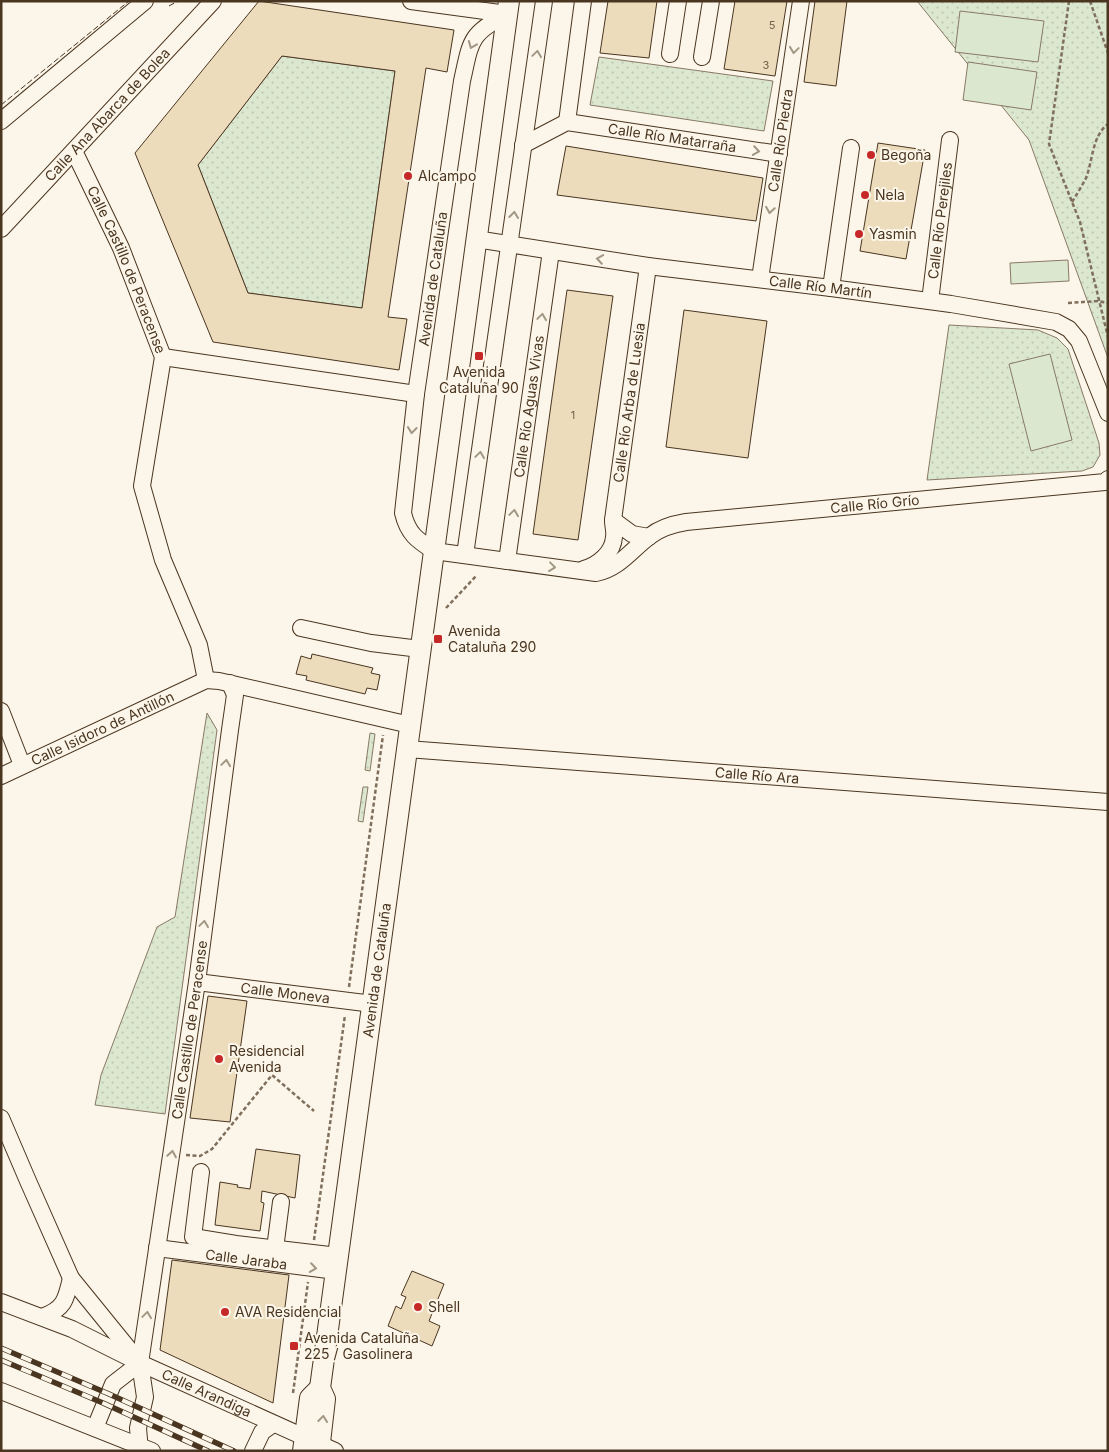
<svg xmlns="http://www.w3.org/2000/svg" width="1109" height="1452" font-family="Inter,sans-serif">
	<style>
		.green { fill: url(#green-dots); stroke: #887966 }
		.pitch { fill: #dce7d0; stroke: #887966 }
		.building { fill: #ecdcbc; stroke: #4a3520; fill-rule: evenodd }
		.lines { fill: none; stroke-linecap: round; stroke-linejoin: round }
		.minor-casing { stroke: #4a3520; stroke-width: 18 }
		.major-casing { stroke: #4a3520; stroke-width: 22 }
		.path { stroke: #7f6f5c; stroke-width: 2.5; stroke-dasharray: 4 2.5; stroke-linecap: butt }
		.minor { stroke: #fbf6e9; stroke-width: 16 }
		.major { stroke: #fbf6e9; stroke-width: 20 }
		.rail-casing { stroke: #4a3520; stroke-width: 5.5 }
		.rail { stroke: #fbf6e9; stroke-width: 4; stroke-dasharray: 11; stroke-linecap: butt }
		.fence { stroke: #4a3520; stroke-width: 1; stroke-dasharray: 6 2.5; stroke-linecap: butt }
		.oneway { stroke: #a29684 }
		.poi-dot { fill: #c62828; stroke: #fbf6e9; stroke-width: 2 }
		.labels { text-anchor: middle; stroke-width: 4; stroke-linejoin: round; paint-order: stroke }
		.number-label { font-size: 11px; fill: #725f47 }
		.street-label { font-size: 14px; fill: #4a3520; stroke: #fbf6e9 }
		.poi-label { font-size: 14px; fill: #4a3520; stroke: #fbf6e9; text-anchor: start }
	</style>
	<defs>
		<pattern id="green-dots" width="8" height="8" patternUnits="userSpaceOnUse" patternTransform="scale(1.25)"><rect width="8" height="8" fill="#dce7d0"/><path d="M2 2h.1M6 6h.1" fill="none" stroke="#bec7b2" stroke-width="1.8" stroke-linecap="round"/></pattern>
	</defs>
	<rect width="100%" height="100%" fill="#fbf6e9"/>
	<path class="green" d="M 917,1 L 1108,1 L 1108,358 L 1029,140 Z
		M 282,56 L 395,71 L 362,308 L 248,293 L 198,165 Z
		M 599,57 L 773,81 L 764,131 L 590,105 Z
		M 949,325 L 1038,330 L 1057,338 L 1068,349 L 1099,443 L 1100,455 L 1093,467 L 1082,471 L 927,480 Z
		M 207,713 L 217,730 L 165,1114 L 95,1105 L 101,1075 L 157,927 L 175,917 Z
		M 370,733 L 375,734 L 370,771 L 365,770 Z
		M 363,787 L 368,787 L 363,822 L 358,821 Z"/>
	<path class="pitch" d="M 960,11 L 1044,21 L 1038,62 L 955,52 Z
		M 968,62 L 1037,72 L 1031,110 L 963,100 Z
		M 1068,260 L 1069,281 L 1011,284 L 1010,263 Z
		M 1050,354 L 1072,440 L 1031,451 L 1009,364 Z"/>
	<path class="building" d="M 259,1 L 454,30 L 447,72 L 426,68 L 388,317 L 407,319 L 399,370 L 213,342 L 135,153 ZM 282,56 L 395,71 L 362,308 L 248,293 L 198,165 Z
		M 608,1 L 657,1 L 649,58 L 600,53 Z
		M 735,1 L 787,1 L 775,76 L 724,69 Z
		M 815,1 L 847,1 L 836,86 L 804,82 Z
		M 878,143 L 925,150 L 906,259 L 860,251 Z
		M 566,146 L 763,178 L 756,221 L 557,195 Z
		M 567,290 L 613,296 L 578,540 L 533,534 Z
		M 684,310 L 767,321 L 748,458 L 666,447 Z
		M 312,654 L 373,668 L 371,673 L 380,675 L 377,690 L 367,688 L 365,694 L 306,680 L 307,676 L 296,674 L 301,656 L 311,659 Z
		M 208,996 L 247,1001 L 230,1122 L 190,1118 Z
		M 256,1149 L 300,1155 L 295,1198 L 262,1191 L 261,1202 L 264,1203 L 260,1231 L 215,1225 L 220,1182 L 238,1185 L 237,1187 L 250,1189 Z
		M 172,1260 L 289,1275 L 273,1403 L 160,1350 Z
		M 412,1271 L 444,1284 L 429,1321 L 440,1326 L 432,1346 L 388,1326 L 396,1306 L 401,1309 L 406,1297 L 401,1295 Z"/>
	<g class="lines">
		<g class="minor-casing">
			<g id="minor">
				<path d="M 411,1 L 507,14"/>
				<path id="s1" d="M 507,14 C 469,34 471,41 462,81 L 416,394 L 403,513 C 408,534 417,540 434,551 L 596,573 C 619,569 632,549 650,536 C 660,528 674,524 686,522 L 1105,482 L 1108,479"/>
				<path d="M 670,54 L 678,1"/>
				<path d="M 702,57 L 711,1"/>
				<path d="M 1,121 L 145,1"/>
				<path d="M 567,122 L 583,1"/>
				<path id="s2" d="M 523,145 L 567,122 L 779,154"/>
				<path id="s3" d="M 74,151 L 121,248 L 163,357 L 142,486 L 163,560 L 199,645 L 206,680"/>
				<path id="s4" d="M 1,229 L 213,1"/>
				<path id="s5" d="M 476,239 L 648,266 L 831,288 L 951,304 L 1056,322 L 1069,329 L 1079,341 L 1108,413"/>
				<path id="s6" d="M 760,279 L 801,1"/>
				<path d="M 831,288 L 851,148"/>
				<path id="s7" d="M 930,301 L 950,140"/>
				<path d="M 163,357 L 416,394"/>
				<path d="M 613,520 L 632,534 L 649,537"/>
				<path d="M 465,555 L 544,1"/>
				<path id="s8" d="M 507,561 L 551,251"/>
				<path id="s9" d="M 584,569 C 598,565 613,553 614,537 C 615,532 613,526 613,520 L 648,266"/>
				<path d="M 301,628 L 371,643 L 420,649"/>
				<path d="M 1,711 L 22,765"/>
				<path id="s10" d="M 407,749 L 1108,802"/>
				<path id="s11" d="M 1,776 L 206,680 L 219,681 L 410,725"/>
				<path id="s12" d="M 197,982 L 373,1004"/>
				<path d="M 1,1118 L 28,1181 L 71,1278 L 136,1358"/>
				<path d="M 201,1172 L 193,1237 L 236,1244 L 338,1256"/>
				<path id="s13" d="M 157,1248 L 336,1271"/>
				<path d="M 275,1249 L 281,1202"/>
				<path id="s14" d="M 1,1302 L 72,1329 L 140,1363 L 335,1451"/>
				<path d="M 42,1317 C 64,1309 66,1300 71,1278"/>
				<path d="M 1,1391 L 152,1451"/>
				<path d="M 95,1428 L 113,1384 L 140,1363"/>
				<path id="s15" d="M 140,1451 L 138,1428 L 145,1397 L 140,1363 L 197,982 L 230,730 L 235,695 L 230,683"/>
				<path d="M 253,1451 L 262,1432 L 273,1424"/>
			</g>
		</g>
		<g class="major-casing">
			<g id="major">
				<path d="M 303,1451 L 310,1398 L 320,1388"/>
				<path id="s16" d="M 319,1451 L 325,1399 L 320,1388 L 509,1"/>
			</g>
		</g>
		<path class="path" d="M 1069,1 L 1049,144 L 1080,222 L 1108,337
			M 1090,1 L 1108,53
			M 1072,202 C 1077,194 1082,186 1086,178 C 1093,160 1092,136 1108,124
			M 1068,303 L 1098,301 L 1108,303
			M 446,608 L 477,575
			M 349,987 L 383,735
			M 186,1155 L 200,1156 L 212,1149 L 272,1075 L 314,1111
			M 314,1240 L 345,1015
			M 293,1393 L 308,1282"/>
		<use href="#minor" class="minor"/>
		<use href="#major" class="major"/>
		<g class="rail-casing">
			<path id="rail" d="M 1,1348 L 109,1394 L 234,1451
				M 1,1360 L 103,1403 L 208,1451"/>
		</g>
		<use href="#rail" class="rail"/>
		<path class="fence" d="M 169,6 L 178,1
			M 1,105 L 129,1"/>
	</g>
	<defs><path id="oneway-chevron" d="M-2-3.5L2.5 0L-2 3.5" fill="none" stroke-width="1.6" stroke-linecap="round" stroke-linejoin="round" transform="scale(1.25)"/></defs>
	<g class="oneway">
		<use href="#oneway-chevron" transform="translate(472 45) rotate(112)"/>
		<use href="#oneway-chevron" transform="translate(794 50) rotate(98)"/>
		<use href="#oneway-chevron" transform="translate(537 54) rotate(-82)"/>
		<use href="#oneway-chevron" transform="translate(756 151) rotate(9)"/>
		<use href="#oneway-chevron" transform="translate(770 210) rotate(99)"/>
		<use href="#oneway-chevron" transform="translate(514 215) rotate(-83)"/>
		<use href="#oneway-chevron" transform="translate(600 259) rotate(-171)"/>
		<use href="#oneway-chevron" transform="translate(542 317) rotate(-82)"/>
		<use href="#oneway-chevron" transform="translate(412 430) rotate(96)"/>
		<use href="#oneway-chevron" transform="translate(480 455) rotate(-82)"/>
		<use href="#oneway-chevron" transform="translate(514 513) rotate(-82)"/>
		<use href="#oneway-chevron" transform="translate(552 567) rotate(7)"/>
		<use href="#oneway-chevron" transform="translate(226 763) rotate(-82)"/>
		<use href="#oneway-chevron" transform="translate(204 924) rotate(-82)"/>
		<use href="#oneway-chevron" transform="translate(172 1154) rotate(-81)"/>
		<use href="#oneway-chevron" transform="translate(313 1268) rotate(8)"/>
		<use href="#oneway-chevron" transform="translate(147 1315) rotate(-82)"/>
		<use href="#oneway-chevron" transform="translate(323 1419) rotate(-83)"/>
	</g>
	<g class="poi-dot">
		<circle cx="871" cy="155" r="5"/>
		<circle cx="408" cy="176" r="5"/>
		<circle cx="865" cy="195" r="5"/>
		<circle cx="859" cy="234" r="5"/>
		<rect x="474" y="351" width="10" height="10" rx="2.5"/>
		<rect x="433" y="634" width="10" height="10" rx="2.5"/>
		<circle cx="219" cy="1059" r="5"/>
		<circle cx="418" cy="1307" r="5"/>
		<circle cx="225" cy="1312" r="5"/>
		<rect x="289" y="1341" width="10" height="10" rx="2.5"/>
	</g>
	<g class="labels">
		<g class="number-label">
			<text x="772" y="29">5</text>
			<text x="766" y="69">3</text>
			<text x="573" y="419">1</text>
		</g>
		<g class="street-label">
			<text dy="5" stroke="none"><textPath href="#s4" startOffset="156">Calle Ana Abarca de Bolea</textPath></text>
			<text dy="5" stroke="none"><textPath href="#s2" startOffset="156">Calle Río Matarraña</textPath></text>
			<text dy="5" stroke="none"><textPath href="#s6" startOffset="140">Calle Río Piedra</textPath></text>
			<text dy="5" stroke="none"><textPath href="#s7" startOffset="81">Calle Río Perejiles</textPath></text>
			<text dy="5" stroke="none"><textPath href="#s3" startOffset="130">Calle Castillo de Peracense</textPath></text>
			<text transform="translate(433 279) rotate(-82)" y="5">Avenida de Cataluña</text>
			<text dy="5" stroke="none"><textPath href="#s5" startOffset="348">Calle Río Martín</textPath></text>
			<text dy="5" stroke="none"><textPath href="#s9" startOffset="182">Calle Río Arba de Luesia</textPath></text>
			<text dy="5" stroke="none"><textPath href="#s8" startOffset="156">Calle Río Aguas Vivas</textPath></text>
			<text dy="5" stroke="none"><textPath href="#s1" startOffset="1031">Calle Río Grío</textPath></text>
			<text dy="5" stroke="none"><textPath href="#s11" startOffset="112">Calle Isidoro de Antillón</textPath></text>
			<text dy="5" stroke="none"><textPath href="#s10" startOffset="351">Calle Río Ara</textPath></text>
			<text dy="5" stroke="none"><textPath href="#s16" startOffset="486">Avenida de Cataluña</textPath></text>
			<text dy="5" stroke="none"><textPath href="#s12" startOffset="89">Calle Moneva</textPath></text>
			<text dy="5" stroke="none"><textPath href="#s15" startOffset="426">Calle Castillo de Peracense</textPath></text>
			<text dy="5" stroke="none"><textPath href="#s13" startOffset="90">Calle Jaraba</textPath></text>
			<text dy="5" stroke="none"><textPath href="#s14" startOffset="225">Calle Arandiga</textPath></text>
		</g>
		<g class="poi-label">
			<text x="881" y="160">Begoña</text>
			<text x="418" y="181">Alcampo</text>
			<text x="875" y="200">Nela</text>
			<text x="869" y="239">Yasmin</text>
			<text x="479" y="377" text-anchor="middle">Avenida<tspan x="479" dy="16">Cataluña 90</tspan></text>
			<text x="448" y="636">Avenida<tspan x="448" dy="16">Cataluña 290</tspan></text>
			<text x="229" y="1056">Residencial<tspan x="229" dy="16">Avenida</tspan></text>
			<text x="428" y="1312">Shell</text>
			<text x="235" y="1317">AVA Residencial</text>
			<text x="304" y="1343">Avenida Cataluña<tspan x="304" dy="16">225 / Gasolinera</tspan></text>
		</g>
	</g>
	<rect width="1109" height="1452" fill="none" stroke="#4a3520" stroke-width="5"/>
</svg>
